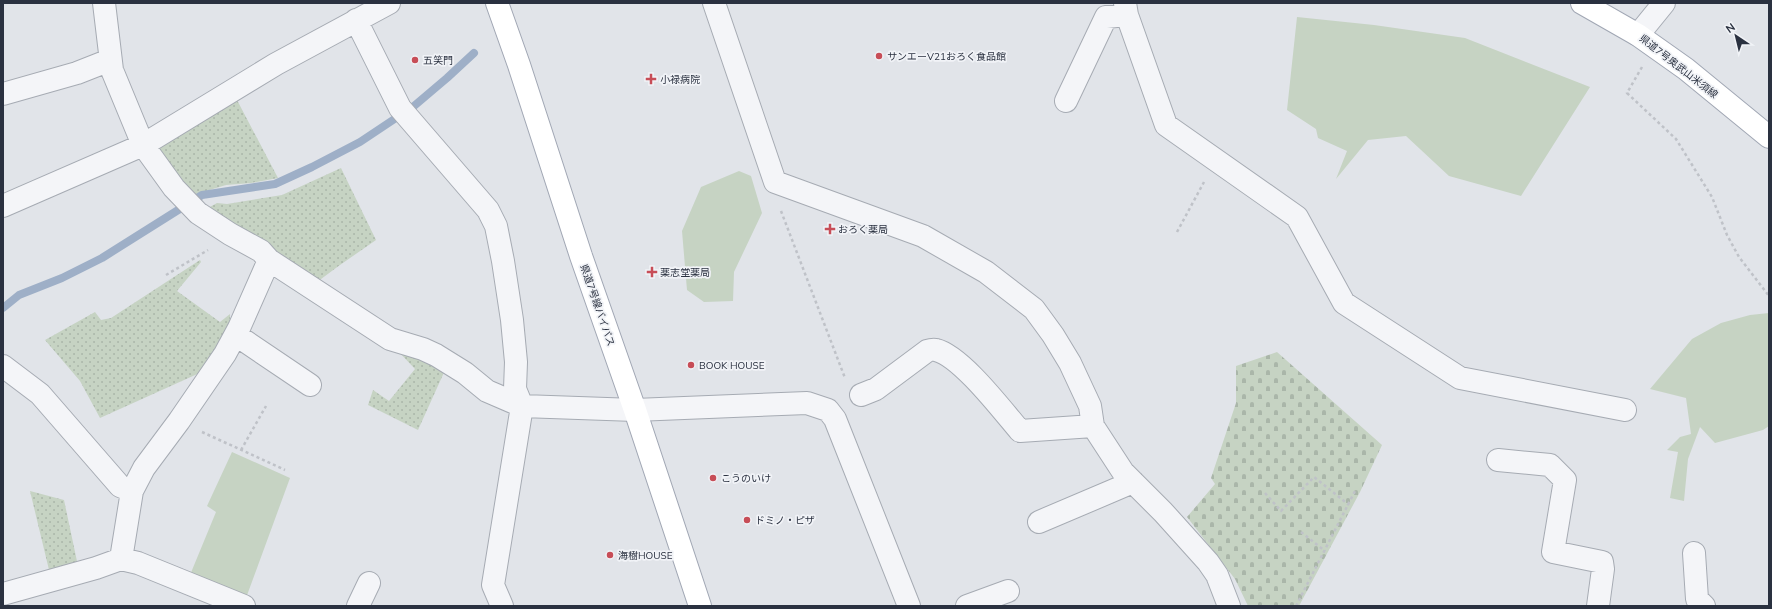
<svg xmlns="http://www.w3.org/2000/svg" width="1772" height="609" font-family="'Nunito Sans','Noto Sans JP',sans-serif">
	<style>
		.grass { fill: #c6d3c3 }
		.cemetery { fill: url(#cemetery-stones) }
		.garden { fill: url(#garden-dots) }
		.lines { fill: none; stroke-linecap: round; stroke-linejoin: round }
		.stream { stroke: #9eafc7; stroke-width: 8 }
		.minor-casing { stroke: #a6abb3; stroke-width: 24 }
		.major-casing { stroke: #a1a7b4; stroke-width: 24 }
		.path { stroke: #bfc2c8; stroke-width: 2.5; stroke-dasharray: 3 3; stroke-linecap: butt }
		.minor { stroke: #f4f5f8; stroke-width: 22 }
		.major { stroke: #fff; stroke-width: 22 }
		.poi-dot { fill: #c74d57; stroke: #f1f3f7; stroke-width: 1.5 }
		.labels { text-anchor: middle; stroke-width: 3.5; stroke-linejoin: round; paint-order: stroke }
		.poi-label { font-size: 10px; fill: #2a3140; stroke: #f1f3f7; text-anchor: start }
		.street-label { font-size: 10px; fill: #2a3140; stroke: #f1f3f7 }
	</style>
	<defs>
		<pattern id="cemetery-stones" width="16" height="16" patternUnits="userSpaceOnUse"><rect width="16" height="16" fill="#c6d3c3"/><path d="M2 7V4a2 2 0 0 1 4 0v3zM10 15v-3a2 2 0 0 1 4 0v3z" fill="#aab6a9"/></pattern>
		<pattern id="garden-dots" width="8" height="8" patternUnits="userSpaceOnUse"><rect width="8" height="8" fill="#c6d3c3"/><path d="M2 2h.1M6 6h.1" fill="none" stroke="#aab6a9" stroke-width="1.8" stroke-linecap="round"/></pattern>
	</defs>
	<rect width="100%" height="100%" fill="#e1e4e9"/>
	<path class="grass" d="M 1297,17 L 1374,25 L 1465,38 L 1590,87 L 1521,196 L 1449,176 L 1406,136 L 1368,140 L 1336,179 L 1347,151 L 1318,138 L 1316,129 L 1287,110 Z
		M 739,171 L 751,176 L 762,213 L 734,272 L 733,301 L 704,302 L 687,290 L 682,231 L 701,187 Z
		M 1769,313 L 1769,426 L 1763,430 L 1715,443 L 1700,427 L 1688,459 L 1684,501 L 1670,498 L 1678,452 L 1667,450 L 1680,437 L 1691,434 L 1686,398 L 1650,389 L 1692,339 L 1721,323 L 1750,315 Z
		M 232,452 L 290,478 L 246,598 L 190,575 L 216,512 L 207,506 Z"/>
	<path class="cemetery" d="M 1277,352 L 1382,445 L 1360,492 L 1299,606 L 1248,606 L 1235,579 L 1187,517 L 1215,484 L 1211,478 L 1236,403 L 1236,366 Z"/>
	<path class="garden" d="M 237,100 L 278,178 L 251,183 L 226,185 L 193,195 L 157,148 Z
		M 341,168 L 376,240 L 340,265 L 317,282 L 208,208 L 217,203 L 227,204 L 282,195 Z
		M 200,260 L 201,262 L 177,291 L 220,322 L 230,314 L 230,333 L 204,371 L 100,418 L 80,381 L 45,340 L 95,312 L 101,320 L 111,318 Z
		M 397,350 L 446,368 L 418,430 L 368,405 L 373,390 L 389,401 L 415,369 Z
		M 30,491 L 64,500 L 78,566 L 50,574 Z"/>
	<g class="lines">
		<path class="stream" d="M 3,308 L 19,295 L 62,278 L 102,258 L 202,195 L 275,184 L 312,167 L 360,142 L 414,106 L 447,78 L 474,53"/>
		<g class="minor-casing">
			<path id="minor" d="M 104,3 L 112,70 L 143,145 L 174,188 L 198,213 L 230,234 L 261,251 L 269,260 L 390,339 L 423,349 L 436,355 L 465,373 L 487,391 L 522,406 L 635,410 L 807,403 L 828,410 L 835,419 L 909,606
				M 714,3 L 775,182 L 923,236 L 986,272 L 1034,309 L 1053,335 L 1070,363 L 1090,406 L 1093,426 L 1123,472 L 1163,512 L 1208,562 L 1217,575 L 1229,606
				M 1125,3 L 1127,15 L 1166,125 L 1297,217 L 1344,303 L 1460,378 L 1625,410
				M 356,20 L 400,108 L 488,210 L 496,226 L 503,261 L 512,320 L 516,362 L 515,389 L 522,406 L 493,585 L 502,606
				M 1638,35 L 1664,3
				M 3,94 L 77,73 L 110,60
				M 1066,101 L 1106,17 L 1127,15
				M 3,206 L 143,145 L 276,64 L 389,3
				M 236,335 L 310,385
				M 3,366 L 40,394 L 120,486 L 132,491
				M 861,395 L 876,389 L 927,351 C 930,350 933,349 936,350 C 961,356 1002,410 1020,431 L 1093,426
				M 1498,460 L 1550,465 L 1565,480 L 1553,552 L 1602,562 L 1603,569 L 1598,606
				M 1039,522 L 1133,482
				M 1694,553 L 1697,599 L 1704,606
				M 121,559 L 132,491 L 144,468 L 179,421 L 225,354 L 239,328 L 269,260
				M 3,594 L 96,568 L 121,559 L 138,563 L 244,606
				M 358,606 L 369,583
				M 967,606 L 1008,591"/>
		</g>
		<g class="major-casing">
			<path id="major" d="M 497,3 L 519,65 L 581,256 L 635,410 L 700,606
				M 1582,3 L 1638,35 L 1686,69 L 1769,137"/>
		</g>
		<path class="path" d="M 1642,67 L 1627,93 L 1676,139 L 1712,197 L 1727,235 L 1739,257 L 1769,296
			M 781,211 L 845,378
			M 1177,232 L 1204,182
			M 166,275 L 208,250
			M 202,432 L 285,470
			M 241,450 L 266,406
			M 1265,493 L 1281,511 L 1314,477 L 1349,505
			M 1301,532 L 1325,551
			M 1296,606 L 1355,491"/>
		<use href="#minor" class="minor"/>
		<use href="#major" class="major"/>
	</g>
	<g class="poi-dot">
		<circle cx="879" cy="56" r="4"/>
		<circle cx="415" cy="60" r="4"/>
		<path d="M649 73h4v4h4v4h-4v4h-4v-4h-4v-4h4z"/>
		<path d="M828 223h4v4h4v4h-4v4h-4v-4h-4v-4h4z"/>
		<path d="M650 266h4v4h4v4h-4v4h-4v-4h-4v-4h4z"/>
		<circle cx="691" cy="365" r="4"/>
		<circle cx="713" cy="478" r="4"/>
		<circle cx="747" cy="520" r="4"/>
		<circle cx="610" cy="555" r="4"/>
	</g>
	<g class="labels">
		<g class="poi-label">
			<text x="887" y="60">サンエーV21おろく食品館</text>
			<text x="423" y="64">五笑門</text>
			<text x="660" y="83">小禄病院</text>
			<text x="838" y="233">おろく薬局</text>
			<text x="660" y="276">薬志堂薬局</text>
			<text x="699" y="369">BOOK HOUSE</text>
			<text x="721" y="482">こうのいけ</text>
			<text x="755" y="524">ドミノ・ピザ</text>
			<text x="618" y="559">海樹HOUSE</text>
		</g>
		<g class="street-label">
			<text transform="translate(1679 66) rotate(38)" y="4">県道7号奥武山米須線</text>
			<text transform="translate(598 305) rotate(71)" y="4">県道7号線バイパス</text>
		</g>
	</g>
	<rect width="1772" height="609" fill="none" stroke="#2a3140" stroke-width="8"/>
	<g transform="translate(1736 36) rotate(325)" stroke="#f1f3f7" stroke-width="3" paint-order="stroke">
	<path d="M0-3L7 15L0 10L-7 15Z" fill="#2a3140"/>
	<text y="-6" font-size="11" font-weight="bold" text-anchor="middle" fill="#2a3140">N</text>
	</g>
</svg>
